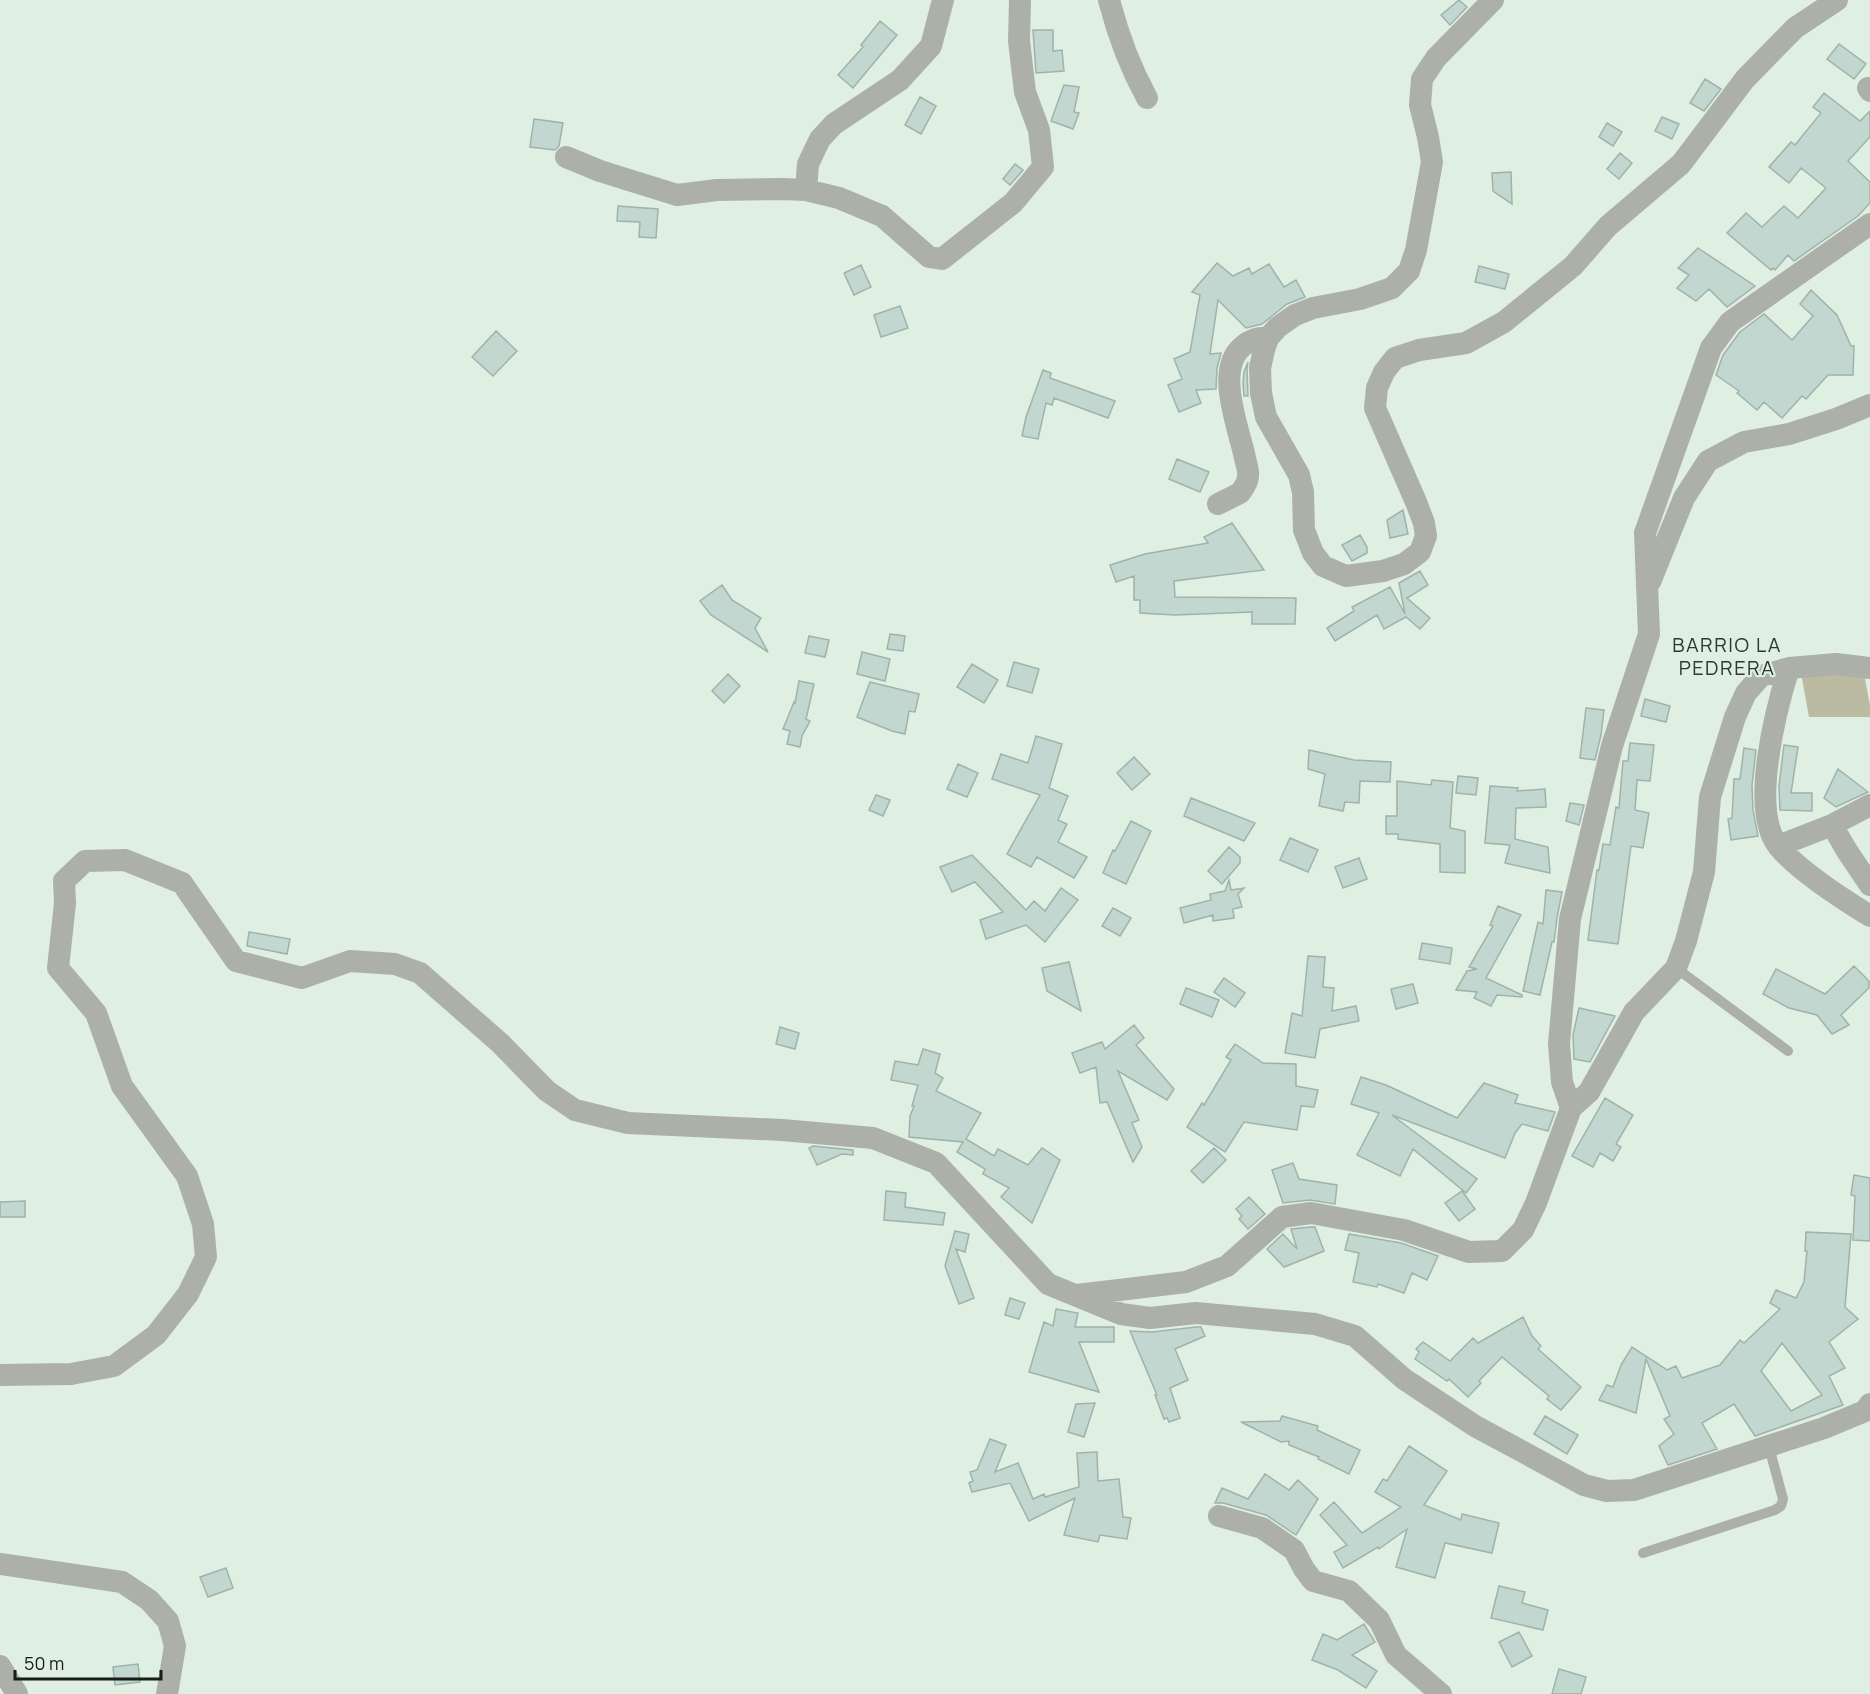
<svg xmlns="http://www.w3.org/2000/svg" width="1870" height="1694" font-family="Manrope,sans-serif">
	<style>
		.green { fill: #babba0 }
		.building { fill: #c2d7cf; stroke: #9fb3ab; stroke-width: 1.5; fill-rule: evenodd }
		.lines { fill: none; stroke-linecap: round; stroke-linejoin: round }
		.service { stroke: #acb0a8; stroke-width: 10 }
		.minor { stroke: #acb0a8; stroke-width: 22 }
		.labels { text-anchor: middle; stroke-width: 4.5; stroke-linejoin: round; paint-order: stroke }
		.neighbourhood-label { font-size: 20px; letter-spacing: 1.5px; fill: #2c392e; stroke: #dfefe1 }
	</style>
	<rect width="100%" height="100%" fill="#dfefe1"/>
	<path class="green" d="M 1801,673 L 1864,674 L 1870,705 L 1870,717 L 1809,717 Z"/>
	<path class="building" d="M 1459,0 L 1467,7 L 1450,25 L 1441,15 Z
		M 880,21 L 897,35 L 853,88 L 838,75 L 863,47 L 861,45 Z
		M 1033,30 L 1053,30 L 1053,51 L 1062,50 L 1064,71 L 1036,73 Z
		M 1839,44 L 1866,64 L 1854,79 L 1827,59 Z
		M 1705,79 L 1721,89 L 1704,111 L 1690,103 Z
		M 1064,85 L 1079,87 L 1074,112 L 1079,113 L 1073,129 L 1051,121 Z
		M 1824,93 L 1860,121 L 1870,111 L 1870,137 L 1848,161 L 1870,182 L 1870,203 L 1858,216 L 1794,261 L 1788,255 L 1775,270 L 1773,268 L 1771,270 L 1727,233 L 1746,213 L 1762,227 L 1784,206 L 1798,218 L 1826,188 L 1801,168 L 1789,183 L 1769,167 L 1791,142 L 1795,145 L 1821,113 L 1813,107 Z
		M 920,97 L 936,106 L 921,134 L 905,125 Z
		M 1662,117 L 1679,124 L 1672,139 L 1655,131 Z
		M 534,119 L 563,123 L 559,146 L 555,150 L 530,147 Z
		M 1607,123 L 1622,132 L 1613,146 L 1599,137 Z
		M 1620,153 L 1632,163 L 1619,179 L 1607,169 Z
		M 1015,164 L 1023,170 L 1010,185 L 1003,179 Z
		M 1511,172 L 1512,204 L 1493,191 L 1492,173 Z
		M 618,206 L 658,209 L 656,238 L 639,237 L 640,222 L 617,221 Z
		M 1698,248 L 1755,286 L 1727,307 L 1709,289 L 1696,301 L 1677,288 L 1689,275 L 1678,268 Z
		M 1217,263 L 1233,276 L 1249,268 L 1252,274 L 1269,264 L 1284,287 L 1296,280 L 1305,297 L 1287,304 L 1262,324 L 1246,328 L 1218,300 L 1210,354 L 1221,353 L 1217,368 L 1216,389 L 1196,390 L 1201,403 L 1179,412 L 1168,385 L 1182,379 L 1174,359 L 1190,352 L 1200,295 L 1192,292 Z
		M 861,265 L 871,287 L 854,295 L 844,273 Z
		M 1479,266 L 1509,274 L 1505,289 L 1475,282 Z
		M 1811,290 L 1837,315 L 1851,346 L 1854,346 L 1853,375 L 1828,375 L 1806,399 L 1802,396 L 1782,418 L 1764,402 L 1757,410 L 1737,393 L 1739,391 L 1716,375 L 1723,355 L 1740,332 L 1764,314 L 1792,340 L 1813,316 L 1800,304 Z
		M 900,306 L 908,328 L 881,337 L 874,315 Z
		M 496,331 L 517,351 L 493,376 L 472,357 Z
		M 1248,362 L 1247,369 L 1248,396 L 1244,396 L 1243,383 L 1244,372 Z
		M 1043,370 L 1051,373 L 1050,378 L 1115,401 L 1108,418 L 1054,398 L 1052,405 L 1046,403 L 1038,439 L 1022,436 L 1026,417 Z
		M 1177,459 L 1209,472 L 1200,492 L 1169,479 Z
		M 1403,510 L 1408,534 L 1390,538 L 1387,520 Z
		M 1232,523 L 1264,570 L 1174,581 L 1175,597 L 1296,598 L 1295,624 L 1252,624 L 1252,612 L 1175,615 L 1140,613 L 1140,600 L 1134,600 L 1134,576 L 1116,582 L 1110,565 L 1145,554 L 1208,543 L 1204,537 Z
		M 1360,535 L 1367,547 L 1367,553 L 1352,561 L 1342,545 Z
		M 1420,571 L 1428,585 L 1407,598 L 1430,618 L 1420,629 L 1406,617 L 1384,629 L 1377,615 L 1335,641 L 1327,628 L 1354,611 L 1352,607 L 1390,587 L 1405,614 L 1399,583 Z
		M 722,585 L 732,600 L 761,618 L 755,628 L 768,652 L 711,615 L 700,601 Z
		M 890,634 L 905,636 L 903,651 L 887,649 Z
		M 809,636 L 829,640 L 825,657 L 805,653 Z
		M 862,652 L 890,659 L 885,681 L 857,674 Z
		M 1014,662 L 1039,669 L 1032,693 L 1007,686 Z
		M 972,664 L 998,680 L 984,703 L 957,687 Z
		M 728,674 L 740,686 L 724,703 L 712,691 Z
		M 799,681 L 814,684 L 806,719 L 810,721 L 802,736 L 800,747 L 787,744 L 790,731 L 783,729 L 794,702 L 795,703 Z
		M 870,682 L 919,694 L 915,712 L 909,711 L 905,734 L 892,731 L 857,717 Z
		M 1645,699 L 1670,706 L 1666,722 L 1641,716 Z
		M 1586,708 L 1604,710 L 1601,735 L 1595,760 L 1580,758 Z
		M 1036,736 L 1062,744 L 1049,788 L 1068,796 L 1058,820 L 1067,824 L 1058,842 L 1087,857 L 1074,878 L 1037,857 L 1031,867 L 1007,854 L 1040,795 L 992,779 L 1001,754 L 1028,763 Z
		M 1630,743 L 1654,745 L 1650,781 L 1637,780 L 1635,810 L 1649,813 L 1643,848 L 1631,846 L 1618,944 L 1588,940 L 1597,870 L 1599,870 L 1603,844 L 1610,845 L 1616,807 L 1619,808 L 1623,761 L 1628,761 Z
		M 1784,745 L 1798,747 L 1791,793 L 1812,793 L 1812,811 L 1780,810 L 1779,786 Z
		M 1744,748 L 1756,750 L 1752,785 L 1753,810 L 1758,836 L 1731,840 L 1728,819 L 1732,818 L 1734,779 L 1740,779 Z
		M 1309,750 L 1354,760 L 1391,762 L 1390,782 L 1360,781 L 1359,803 L 1345,802 L 1343,811 L 1319,806 L 1325,774 L 1308,769 Z
		M 1134,757 L 1150,774 L 1132,790 L 1117,773 Z
		M 958,764 L 978,773 L 967,797 L 947,789 Z
		M 1838,769 L 1868,792 L 1836,807 L 1824,798 Z
		M 1458,776 L 1478,778 L 1476,795 L 1456,793 Z
		M 1432,780 L 1453,782 L 1450,828 L 1465,831 L 1465,873 L 1440,872 L 1440,844 L 1398,839 L 1398,834 L 1386,834 L 1386,816 L 1397,816 L 1397,781 L 1431,785 Z
		M 1490,786 L 1518,788 L 1517,791 L 1545,789 L 1546,807 L 1516,808 L 1515,839 L 1548,847 L 1550,873 L 1505,863 L 1510,845 L 1485,843 Z
		M 876,795 L 890,800 L 883,816 L 869,810 Z
		M 1191,798 L 1255,823 L 1244,841 L 1184,816 Z
		M 1570,803 L 1584,805 L 1579,825 L 1566,821 Z
		M 1131,821 L 1151,831 L 1126,884 L 1103,873 L 1113,850 L 1115,851 Z
		M 1290,838 L 1318,850 L 1308,872 L 1280,860 Z
		M 1229,847 L 1240,857 L 1240,863 L 1222,884 L 1208,871 Z
		M 972,855 L 1026,910 L 1034,901 L 1045,911 L 1061,888 L 1078,900 L 1045,942 L 1026,925 L 986,939 L 980,920 L 1003,912 L 975,882 L 952,892 L 940,867 Z
		M 1359,858 L 1367,879 L 1343,888 L 1335,867 Z
		M 1229,880 L 1231,890 L 1244,888 L 1238,894 L 1242,907 L 1233,909 L 1234,918 L 1213,921 L 1213,915 L 1184,923 L 1180,908 L 1211,900 L 1210,894 L 1225,891 Z
		M 1546,890 L 1562,892 L 1557,918 L 1554,942 L 1552,942 L 1540,995 L 1523,991 L 1538,922 L 1543,924 Z
		M 1498,906 L 1521,915 L 1486,978 L 1522,995 L 1522,997 L 1497,995 L 1491,1006 L 1474,998 L 1477,992 L 1456,990 L 1467,971 L 1477,969 L 1469,967 L 1493,926 L 1490,925 Z
		M 1113,908 L 1131,918 L 1120,936 L 1102,926 Z
		M 249,932 L 290,939 L 287,954 L 247,946 Z
		M 1422,943 L 1452,948 L 1450,964 L 1419,959 Z
		M 1308,956 L 1325,957 L 1323,987 L 1334,988 L 1332,1011 L 1356,1006 L 1359,1021 L 1320,1029 L 1315,1058 L 1285,1053 L 1292,1013 L 1302,1016 Z
		M 1069,962 L 1081,1011 L 1047,991 L 1042,968 Z
		M 1854,966 L 1869,981 L 1869,988 L 1841,1015 L 1849,1025 L 1832,1034 L 1817,1015 L 1789,1008 L 1763,994 L 1776,969 L 1825,994 Z
		M 1224,978 L 1245,993 L 1235,1007 L 1214,992 Z
		M 1413,984 L 1418,1003 L 1396,1009 L 1391,989 Z
		M 1186,988 L 1219,1000 L 1212,1017 L 1180,1004 Z
		M 1579,1008 L 1615,1016 L 1590,1062 L 1574,1059 L 1573,1035 Z
		M 1134,1025 L 1144,1038 L 1136,1045 L 1174,1089 L 1167,1100 L 1118,1071 L 1139,1120 L 1132,1123 L 1142,1147 L 1133,1162 L 1107,1102 L 1100,1103 L 1096,1067 L 1080,1073 L 1072,1053 L 1102,1042 L 1105,1049 Z
		M 780,1027 L 799,1033 L 795,1049 L 776,1044 Z
		M 1235,1044 L 1263,1063 L 1296,1064 L 1296,1086 L 1318,1090 L 1314,1107 L 1301,1106 L 1297,1130 L 1244,1122 L 1225,1152 L 1187,1127 L 1202,1103 L 1204,1105 L 1231,1060 L 1226,1057 Z
		M 923,1049 L 940,1054 L 935,1073 L 943,1078 L 936,1091 L 981,1113 L 966,1139 L 994,1156 L 998,1149 L 1028,1165 L 1042,1148 L 1060,1160 L 1032,1223 L 1001,1197 L 1009,1188 L 983,1174 L 985,1169 L 957,1152 L 963,1142 L 909,1137 L 910,1116 L 914,1106 L 912,1106 L 918,1085 L 891,1080 L 895,1061 L 918,1065 Z
		M 1361,1077 L 1386,1085 L 1457,1118 L 1484,1083 L 1518,1095 L 1515,1103 L 1555,1112 L 1548,1131 L 1522,1124 L 1515,1133 L 1505,1158 L 1392,1115 L 1477,1179 L 1466,1193 L 1413,1149 L 1400,1176 L 1357,1155 L 1379,1113 L 1351,1104 Z
		M 1605,1098 L 1633,1115 L 1616,1144 L 1621,1147 L 1613,1161 L 1600,1153 L 1593,1167 L 1572,1156 Z
		M 813,1146 L 853,1150 L 853,1155 L 842,1154 L 817,1165 L 809,1148 Z
		M 1214,1148 L 1226,1160 L 1203,1183 L 1191,1171 Z
		M 1293,1163 L 1299,1179 L 1337,1185 L 1335,1204 L 1310,1200 L 1283,1203 L 1272,1170 Z
		M 1854,1175 L 1870,1178 L 1870,1241 L 1853,1240 L 1855,1196 L 1851,1195 Z
		M 886,1191 L 906,1193 L 905,1207 L 945,1213 L 943,1225 L 884,1220 Z
		M 1462,1191 L 1475,1209 L 1459,1221 L 1445,1203 Z
		M 1249,1197 L 1265,1214 L 1248,1229 L 1239,1219 L 1242,1216 L 1236,1209 Z
		M 25,1201 L 25,1217 L 0,1217 L 0,1202 Z
		M 1311,1227 L 1315,1227 L 1324,1251 L 1284,1267 L 1267,1249 L 1283,1234 L 1297,1249 L 1291,1229 Z
		M 955,1231 L 969,1234 L 965,1252 L 956,1249 L 974,1298 L 959,1304 L 945,1266 Z
		M 1806,1232 L 1851,1234 L 1845,1307 L 1858,1319 L 1829,1342 L 1845,1368 L 1829,1376 L 1843,1405 L 1755,1436 L 1734,1404 L 1702,1423 L 1717,1449 L 1668,1465 L 1659,1446 L 1674,1434 L 1664,1419 L 1670,1416 L 1646,1359 L 1636,1413 L 1599,1400 L 1607,1385 L 1613,1387 L 1621,1365 L 1632,1347 L 1667,1370 L 1676,1366 L 1682,1378 L 1720,1365 L 1740,1340 L 1744,1343 L 1780,1309 L 1770,1303 L 1776,1290 L 1796,1298 L 1804,1282 L 1807,1251 L 1805,1251 ZM 1782,1343 L 1822,1395 L 1791,1411 L 1761,1371 Z
		M 1349,1234 L 1401,1243 L 1438,1256 L 1427,1280 L 1412,1273 L 1404,1293 L 1378,1284 L 1377,1287 L 1353,1282 L 1359,1253 L 1345,1250 Z
		M 1010,1298 L 1025,1303 L 1019,1319 L 1005,1315 Z
		M 1056,1309 L 1078,1313 L 1075,1327 L 1114,1327 L 1114,1342 L 1079,1342 L 1099,1392 L 1029,1372 L 1044,1322 L 1053,1326 Z
		M 1523,1317 L 1532,1336 L 1541,1346 L 1538,1349 L 1581,1387 L 1561,1410 L 1547,1399 L 1549,1396 L 1502,1357 L 1479,1381 L 1481,1383 L 1468,1397 L 1449,1379 L 1447,1381 L 1415,1359 L 1419,1352 L 1416,1349 L 1423,1342 L 1450,1361 L 1473,1338 L 1478,1343 Z
		M 1196,1327 L 1201,1327 L 1205,1336 L 1175,1349 L 1188,1380 L 1170,1388 L 1180,1418 L 1169,1422 L 1167,1418 L 1164,1419 L 1155,1395 L 1157,1395 L 1130,1331 L 1152,1332 Z
		M 1095,1403 L 1084,1437 L 1068,1432 L 1076,1404 Z
		M 1282,1416 L 1318,1426 L 1317,1430 L 1360,1450 L 1349,1474 L 1318,1459 L 1319,1457 L 1289,1445 L 1289,1441 L 1281,1442 L 1241,1422 L 1280,1421 Z
		M 1545,1416 L 1578,1435 L 1567,1454 L 1534,1434 Z
		M 990,1439 L 1006,1445 L 995,1472 L 1018,1463 L 1033,1499 L 1044,1494 L 1045,1497 L 1079,1487 L 1077,1453 L 1097,1452 L 1098,1481 L 1119,1479 L 1123,1517 L 1131,1518 L 1127,1539 L 1100,1535 L 1098,1542 L 1064,1535 L 1075,1498 L 1029,1521 L 1010,1483 L 972,1492 L 969,1483 L 973,1481 L 970,1472 L 977,1470 Z
		M 1409,1446 L 1447,1471 L 1424,1505 L 1461,1520 L 1462,1514 L 1499,1523 L 1492,1553 L 1445,1543 L 1435,1578 L 1396,1567 L 1407,1529 L 1379,1549 L 1378,1547 L 1343,1568 L 1334,1552 L 1347,1545 L 1320,1515 L 1334,1502 L 1362,1533 L 1401,1507 L 1375,1492 L 1383,1479 L 1387,1481 Z
		M 1265,1474 L 1289,1490 L 1298,1480 L 1318,1499 L 1296,1535 L 1266,1515 L 1223,1503 L 1215,1503 L 1222,1488 L 1248,1499 Z
		M 226,1568 L 233,1588 L 208,1597 L 200,1577 Z
		M 1499,1586 L 1525,1592 L 1522,1603 L 1548,1610 L 1543,1630 L 1491,1618 Z
		M 1364,1624 L 1375,1642 L 1352,1655 L 1377,1671 L 1366,1688 L 1338,1670 L 1312,1660 L 1323,1634 L 1337,1640 Z
		M 1519,1632 L 1532,1656 L 1512,1667 L 1499,1642 Z
		M 138,1664 L 140,1682 L 115,1685 L 113,1667 Z
		M 1559,1669 L 1586,1677 L 1581,1694 L 1552,1694 Z"/>
	<g class="lines">
		<path class="service" d="M 1676,968 L 1788,1051
			M 1643,1553 L 1775,1510 L 1781,1506 L 1783,1499 L 1769,1447"/>
		<path class="minor" d="M 1109,0 C 1118,35 1130,67 1147,98
			M 1493,0 L 1436,58 L 1422,79 L 1420,105 L 1428,137 L 1432,162 L 1416,250 L 1409,271 L 1392,288 L 1360,299 L 1313,308 L 1295,315 L 1278,327 L 1268,338 L 1264,350 L 1260,368 L 1261,393 L 1266,417 L 1299,475 L 1303,492 L 1304,530 L 1313,553 L 1323,566 L 1346,576 L 1383,571 L 1404,564 L 1420,552 L 1426,536 L 1424,523 L 1416,502 L 1375,408 L 1377,388 L 1384,372 L 1395,358 L 1419,350 L 1466,343 L 1504,322 L 1573,266 L 1608,226 L 1681,164 L 1745,79 L 1795,28 L 1837,0
			M 1868,88 L 1870,91
			M 566,157 L 600,171 L 677,195 L 717,190 L 782,189 L 806,190 L 839,198 L 882,216 L 929,257 L 942,259 L 1013,203 L 1043,167 L 1039,130 L 1025,92 L 1019,41 L 1020,0
			M 806,190 L 808,164 L 820,139 L 834,124 L 900,80 L 931,46 L 943,0
			M 1218,504 L 1240,493 C 1243,489 1248,482 1248,476 C 1249,471 1246,463 1245,458 C 1239,428 1214,369 1243,346 C 1251,339 1258,337 1268,338
			M 1650,582 L 1684,498 L 1708,461 L 1744,442 L 1789,434 L 1836,419 L 1870,405
			M 1789,668 L 1836,664 L 1870,668
			M 1832,825 L 1847,851 L 1870,885
			M 1778,846 L 1832,825 L 1870,805
			M 1571,1108 L 1589,1092 L 1634,1012 L 1676,968 L 1686,941 L 1704,872 L 1710,797 L 1735,717 L 1746,693 L 1761,676 L 1789,668 C 1776,709 1749,812 1779,847 C 1798,870 1844,900 1870,916
			M 1077,1295 L 1186,1282 L 1227,1266 L 1282,1217 L 1311,1213 L 1404,1230 L 1469,1252 L 1502,1251 L 1523,1230 L 1536,1203 L 1571,1108 L 1562,1082 L 1559,1044 L 1570,919 L 1612,746 L 1649,634 L 1645,533 L 1711,348 L 1730,322 L 1870,224
			M 0,1375 L 71,1374 L 114,1366 L 156,1335 L 188,1294 L 206,1257 L 203,1224 L 187,1176 L 122,1086 L 96,1013 L 58,968 L 65,903 L 64,881 L 85,861 L 125,860 L 182,883 L 236,961 L 302,978 L 350,961 L 395,964 L 420,973 L 500,1043 L 547,1091 L 575,1110 L 628,1123 L 782,1130 L 873,1138 L 936,1163 L 1048,1284 L 1121,1314 L 1150,1318 L 1196,1313 L 1315,1324 L 1355,1336 L 1404,1379 L 1475,1426 L 1584,1485 L 1607,1491 L 1634,1490 L 1824,1428 L 1865,1411 L 1870,1404
			M 1219,1516 L 1262,1528 L 1294,1550 L 1304,1569 L 1313,1581 L 1349,1591 L 1379,1620 L 1396,1655 L 1441,1694
			M 0,1564 L 122,1582 L 149,1600 L 168,1621 L 175,1646 L 167,1694
			M 0,1666 L 17,1694"/>
	</g>
	<g class="labels">
		<g class="neighbourhood-label">
			<text x="1727" y="652">BARRIO LA<tspan x="1727" dy="23">PEDRERA</tspan></text>
		</g>
	</g>
	<path d="M15 1670v9h146v-9" fill="none" stroke="#171d18" stroke-width="3"/>
	<text x="24" y="1670" font-size="18" fill="#171d18" stroke="#dfefe1" stroke-width="4.5" paint-order="stroke">50 m</text>
</svg>
